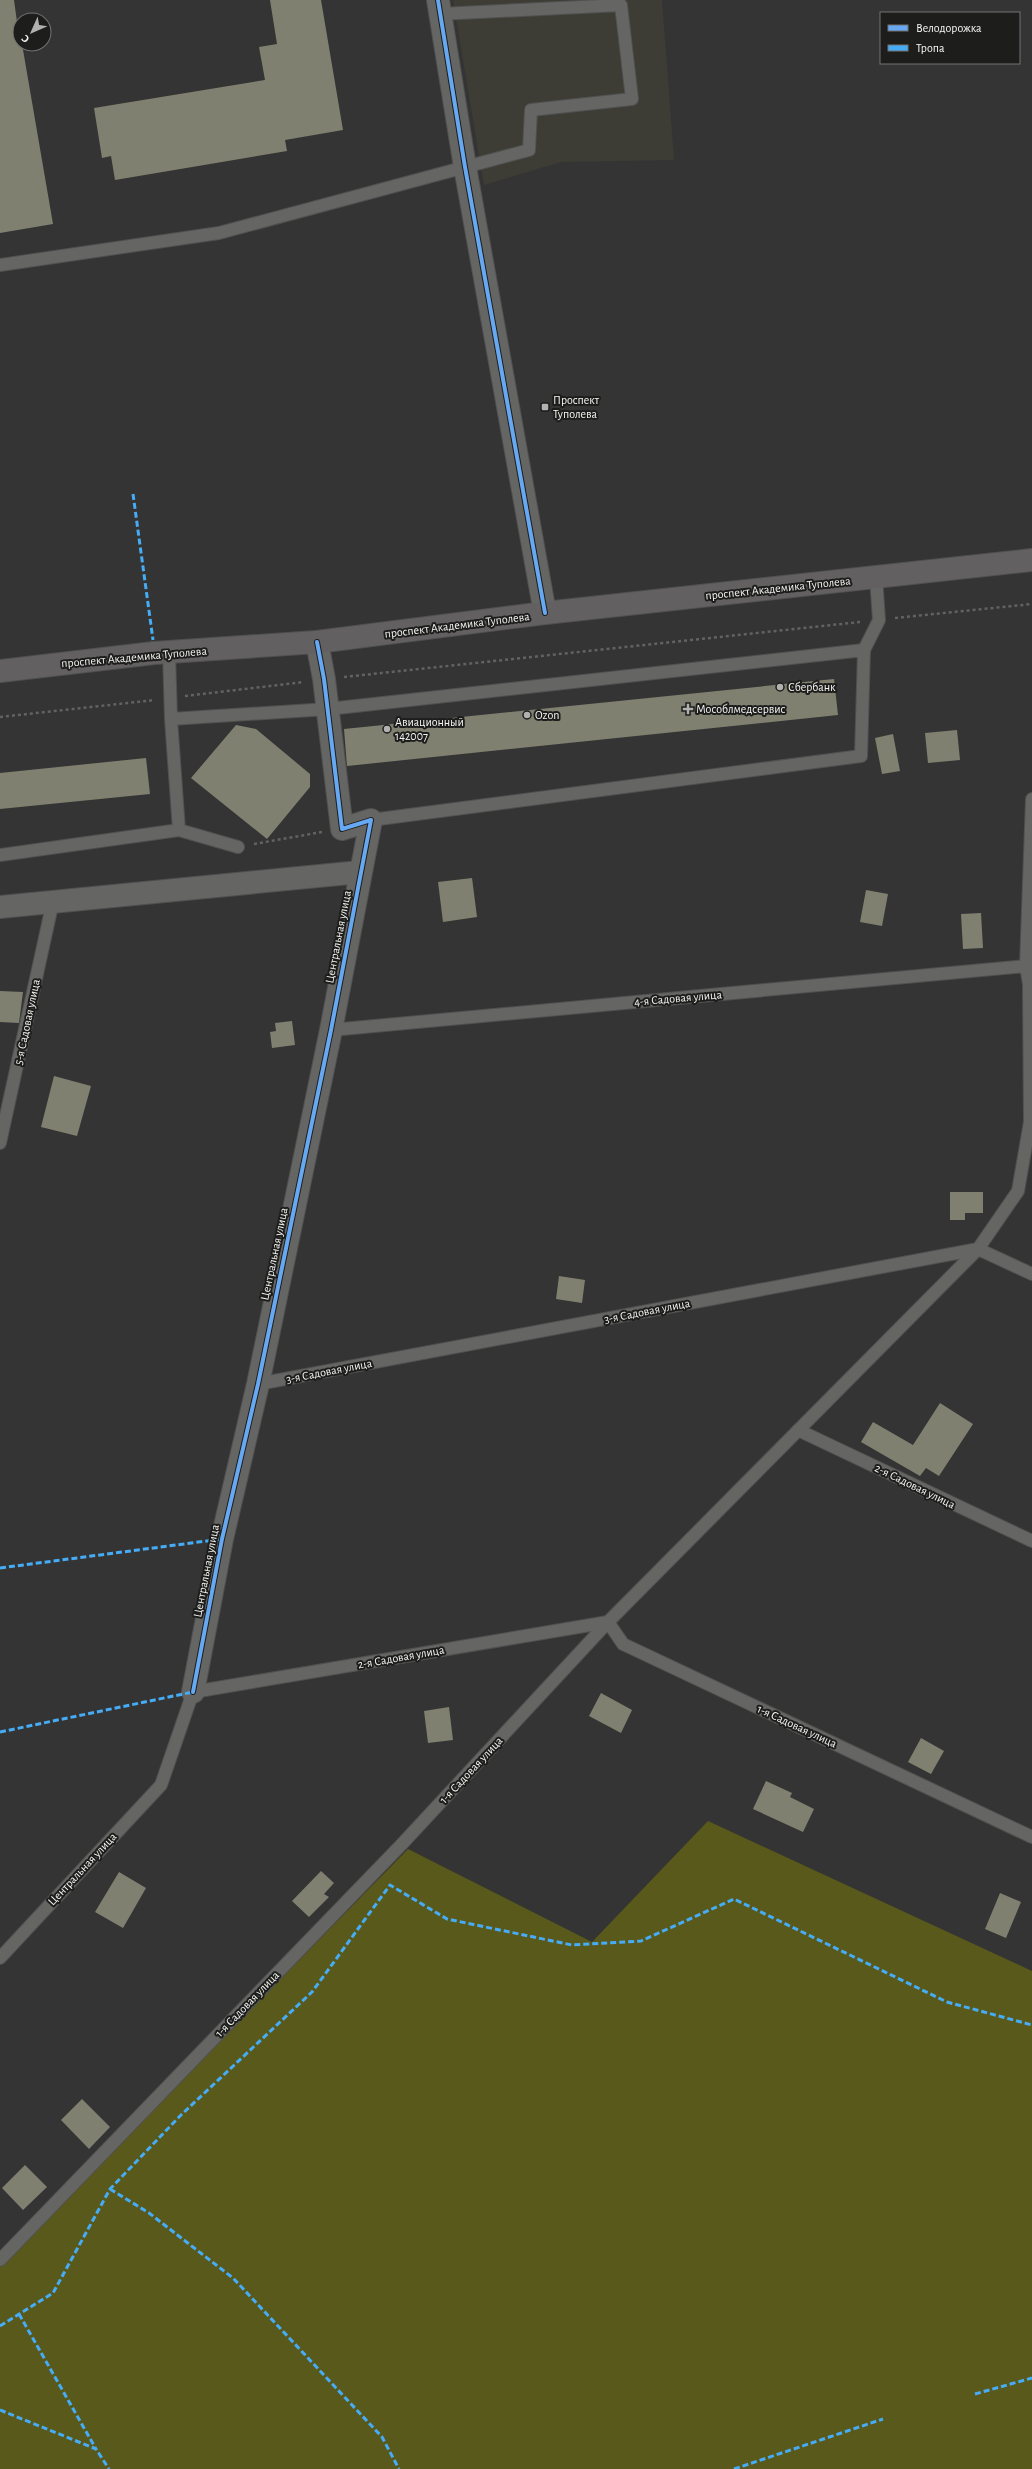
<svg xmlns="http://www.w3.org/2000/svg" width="1032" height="2469" font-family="'Alegreya Sans',sans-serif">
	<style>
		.built { fill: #3d3d36 }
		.green { fill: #59591b }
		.building { fill: #808071 }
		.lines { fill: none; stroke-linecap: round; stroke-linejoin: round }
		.service-casing { stroke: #505050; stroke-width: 14 }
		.minor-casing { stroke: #505050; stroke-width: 24 }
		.tertiary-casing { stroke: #505050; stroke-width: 24 }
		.secondary-casing { stroke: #505050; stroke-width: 24 }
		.path { stroke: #626261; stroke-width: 2.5; stroke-dasharray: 3 3; stroke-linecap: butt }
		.service { stroke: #656564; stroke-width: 12 }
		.minor { stroke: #656564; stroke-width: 22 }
		.tertiary { stroke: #656564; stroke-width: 22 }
		.secondary { stroke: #636062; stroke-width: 22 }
		.quiet { stroke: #46acf6; stroke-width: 3; stroke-dasharray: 6 3; stroke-linecap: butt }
		.cycleway-casing { stroke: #1d1d1c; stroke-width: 6 }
		.cycleway { stroke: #66a8f1; stroke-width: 4 }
		.poi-dot { fill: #b1b1b0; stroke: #1d1d1c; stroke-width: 1.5 }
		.labels { text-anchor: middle; stroke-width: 4; stroke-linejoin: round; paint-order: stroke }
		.poi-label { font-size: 12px; fill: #f5f5f3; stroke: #1d1d1c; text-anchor: start }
		.street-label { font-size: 12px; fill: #f5f5f3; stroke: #1d1d1c }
	</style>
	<rect width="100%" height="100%" fill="#343434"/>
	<path class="built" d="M 453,0 L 662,0 L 674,160 L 561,162 L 484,185 Z"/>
	<path class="green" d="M 708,1821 L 1032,1971 L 1032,2469 L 0,2469 L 0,2265 L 408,1849 L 592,1942 Z"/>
	<path class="building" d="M 0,0 L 14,0 L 20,44 L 22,44 L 53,224 L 0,233 Z
		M 270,0 L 321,0 L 343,130 L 285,140 L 287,151 L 115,180 L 111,156 L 102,158 L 94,108 L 265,80 L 259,47 L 277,44 Z
		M 834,679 L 838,715 L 347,766 L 344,729 Z
		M 236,725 L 256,729 L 310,774 L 310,787 L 267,839 L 191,778 Z
		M 957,730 L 960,760 L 928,763 L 925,733 Z
		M 893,734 L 900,771 L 882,774 L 875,738 Z
		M 146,758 L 150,794 L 0,809 L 0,773 Z
		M 472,878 L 477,917 L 443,922 L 438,882 Z
		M 866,890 L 888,894 L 882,926 L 860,922 Z
		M 981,913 L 983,948 L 963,949 L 961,914 Z
		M 0,991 L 23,992 L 19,1023 L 0,1022 Z
		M 292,1021 L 295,1045 L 272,1048 L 270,1032 L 276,1031 L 275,1023 Z
		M 54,1076 L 91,1086 L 77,1136 L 41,1127 Z
		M 950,1192 L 983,1192 L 983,1213 L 965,1213 L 965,1220 L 950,1220 Z
		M 559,1276 L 585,1280 L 582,1303 L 556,1299 Z
		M 940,1403 L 973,1424 L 939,1476 L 926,1468 L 920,1476 L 861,1442 L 873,1422 L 913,1445 Z
		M 601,1693 L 632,1710 L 621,1733 L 589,1716 Z
		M 449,1707 L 453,1740 L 428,1743 L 424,1711 Z
		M 921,1738 L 944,1751 L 931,1774 L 908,1762 Z
		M 766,1781 L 792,1793 L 790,1797 L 814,1809 L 803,1832 L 753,1809 Z
		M 321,1871 L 334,1883 L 324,1894 L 329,1897 L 309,1917 L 292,1901 Z
		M 119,1872 L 146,1888 L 123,1928 L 95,1912 Z
		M 1000,1893 L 1021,1902 L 1006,1938 L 985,1929 Z
		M 82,2099 L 110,2127 L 89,2149 L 61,2120 Z
		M 25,2165 L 47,2187 L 23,2210 L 2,2188 Z"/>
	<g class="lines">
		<g class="service-casing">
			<path id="service" d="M 0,265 L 219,233 L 529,150 L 531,110 L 632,99 L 621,5 L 440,14
				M 169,653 L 171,719 L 328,709 L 864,650
				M 371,820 L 861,756 L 864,650 L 879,620 L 876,577
				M 179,830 L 238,847
				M 0,855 L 179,830 L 171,719
				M 331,1030 L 1026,966
				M 0,1143 L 53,901
				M 258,1384 L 978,1249 L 1032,1274
				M 798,1430 L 1032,1541
				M 608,1622 L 623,1644 L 1032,1837
				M 0,1958 L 161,1785 L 193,1692 L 608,1622
				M 0,2260 L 402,1844 L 608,1622 L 978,1249 L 1018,1191 L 1030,1122 L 1029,984 L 1026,966 L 1032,799"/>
		</g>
		<g class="minor-casing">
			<path id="minor" d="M 0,907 L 360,872
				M 193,1692 L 222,1539 L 258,1384 L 331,1030 L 371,820 L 342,829 L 324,679 L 317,642"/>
		</g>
		<g class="tertiary-casing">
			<path id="tertiary" d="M 438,0 L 465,167 L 545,613"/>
		</g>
		<g class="secondary-casing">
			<path id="secondary" d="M 0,671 L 154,653 L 317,642 L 545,613 L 1032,560"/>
		</g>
		<path class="path" d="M 895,618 L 1032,604
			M 344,677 L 860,622
			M 185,696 L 304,682
			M 0,717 L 155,700
			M 254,844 L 322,832"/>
		<use href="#service" class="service"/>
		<use href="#minor" class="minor"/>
		<use href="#tertiary" class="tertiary"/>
		<use href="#secondary" class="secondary"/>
		<path class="quiet" d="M 133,494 L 153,640
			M 0,1568 L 222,1539
			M 0,1732 L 193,1692
			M 110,2189 L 149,2213 L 233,2278 L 382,2437 L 399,2469
			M 19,2314 L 96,2449
			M 0,2326 L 53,2293 L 110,2189 L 181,2115 L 312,1992 L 390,1885 L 447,1919 L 572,1945 L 641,1941 L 734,1899 L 947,2002 L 1032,2025
			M 975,2394 L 1032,2378
			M 0,2410 L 96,2449 L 109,2469
			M 734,2469 L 883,2419"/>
		<g class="cycleway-casing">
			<path id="cycleway" d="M 438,0 L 465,167 L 545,613
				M 193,1692 L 222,1539 L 258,1384 L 331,1030 L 371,820 L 342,829 L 324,679 L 317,642"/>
		</g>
		<use href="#cycleway" class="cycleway"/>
	</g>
	<g class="poi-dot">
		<rect x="541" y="403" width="8" height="8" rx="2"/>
		<circle cx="780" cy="687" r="4"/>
		<path d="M686 703h4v4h4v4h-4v4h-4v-4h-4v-4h4z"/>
		<circle cx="527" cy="715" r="4"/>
		<circle cx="387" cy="729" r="4"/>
	</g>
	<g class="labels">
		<g class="poi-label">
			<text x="553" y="404">Проспект<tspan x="553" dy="14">Туполева</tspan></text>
			<text x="788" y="691">Сбербанк</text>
			<text x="696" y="713">Мособлмедсервис</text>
			<text x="535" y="719">Ozon</text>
			<text x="395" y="726">Авиационный<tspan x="395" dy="14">142007</tspan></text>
		</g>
		<g class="street-label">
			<text transform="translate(778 588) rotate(-6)" y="4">проспект Академика Туполева</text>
			<text transform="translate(457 625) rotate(-7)" y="4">проспект Академика Туполева</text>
			<text transform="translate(134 657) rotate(-5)" y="4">проспект Академика Туполева</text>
			<text transform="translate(338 937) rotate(-79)" y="4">Центральная улица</text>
			<text transform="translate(678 998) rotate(-5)" y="4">4-я Садовая улица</text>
			<text transform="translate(27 1022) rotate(-78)" y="4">5-я Садовая улица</text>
			<text transform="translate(274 1254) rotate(-78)" y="4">Центральная улица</text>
			<text transform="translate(647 1311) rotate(-11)" y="4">3-я Садовая улица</text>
			<text transform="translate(329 1371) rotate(-11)" y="4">3-я Садовая улица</text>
			<text transform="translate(915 1486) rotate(26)" y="4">2-я Садовая улица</text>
			<text transform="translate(206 1571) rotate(-79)" y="4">Центральная улица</text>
			<text transform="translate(401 1657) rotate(-10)" y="4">2-я Садовая улица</text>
			<text transform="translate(797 1726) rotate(25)" y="4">1-я Садовая улица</text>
			<text transform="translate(471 1770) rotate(-47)" y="4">1-я Садовая улица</text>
			<text transform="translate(82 1869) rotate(-47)" y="4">Центральная улица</text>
			<text transform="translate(247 2004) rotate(-46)" y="4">1-я Садовая улица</text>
		</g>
	</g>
	<rect x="880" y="12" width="140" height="52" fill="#1d1d1c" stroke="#737372"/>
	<rect x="888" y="25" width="20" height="6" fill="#66a8f1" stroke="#737372"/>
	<text x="916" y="32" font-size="12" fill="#f5f5f3">Велодорожка</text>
	<rect x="888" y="45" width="20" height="6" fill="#46acf6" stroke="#737372"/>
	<text x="916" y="52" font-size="12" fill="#f5f5f3">Тропа</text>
	<g transform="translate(32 32) rotate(225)"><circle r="19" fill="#1d1d1c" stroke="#737372"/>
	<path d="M0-3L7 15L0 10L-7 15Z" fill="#b1b1b0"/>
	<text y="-6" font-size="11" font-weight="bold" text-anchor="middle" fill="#f5f5f3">С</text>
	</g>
</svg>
